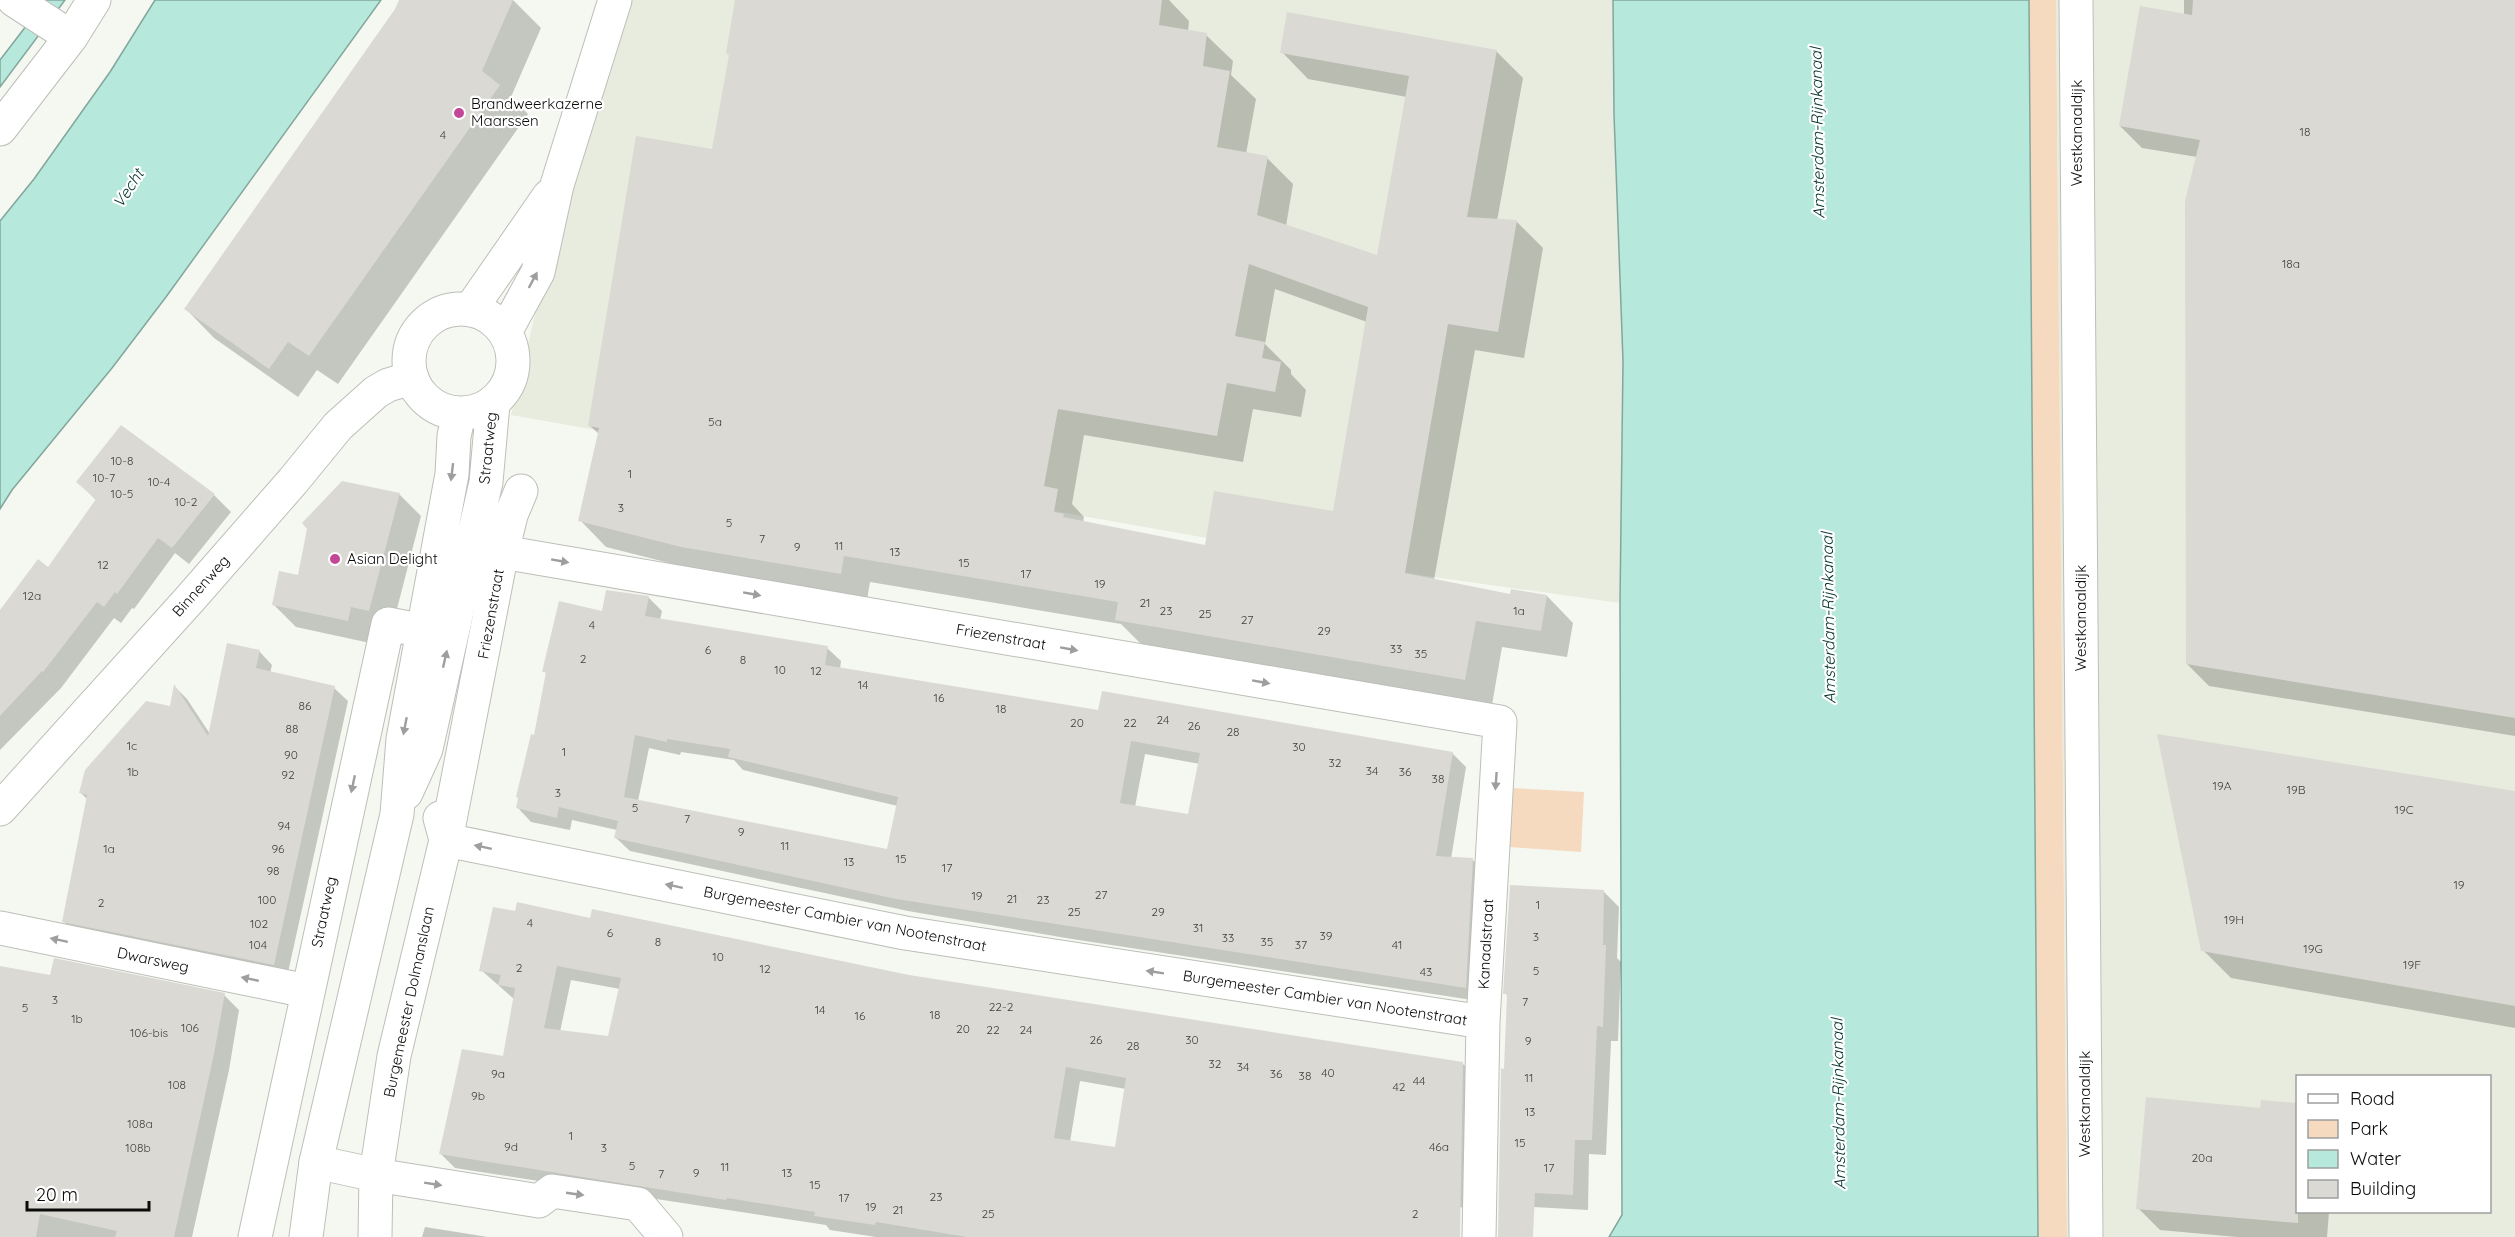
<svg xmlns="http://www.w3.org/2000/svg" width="2515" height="1237" font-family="Quicksand,sans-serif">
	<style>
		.built { fill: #e7ecde; fill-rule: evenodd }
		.green { fill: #f5dac0 }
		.water { fill: #b6e8db; stroke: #83a69c; stroke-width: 1.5 }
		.shadow { fill: #0003; fill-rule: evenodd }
		.building { fill: #dbd9d3; fill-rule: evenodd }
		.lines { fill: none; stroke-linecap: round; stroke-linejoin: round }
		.minor-casing { stroke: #bcbfb8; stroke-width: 35 }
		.secondary-casing { stroke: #bcbfb8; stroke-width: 35 }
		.minor { stroke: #fff; stroke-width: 33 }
		.secondary { stroke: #fff; stroke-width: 33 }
		.oneway { fill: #9d9e9d }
		.poi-dot { fill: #c34797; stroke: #fff; stroke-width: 2 }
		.labels { text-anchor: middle; stroke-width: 4.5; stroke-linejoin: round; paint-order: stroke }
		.number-label { font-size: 12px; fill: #3f3f3c }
		.poi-label { font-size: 15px; fill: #0b0c0a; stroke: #fff; text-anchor: start }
		.street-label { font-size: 15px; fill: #0b0c0a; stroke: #fff }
		.water-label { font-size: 16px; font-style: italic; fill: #013128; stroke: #fff }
	</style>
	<rect width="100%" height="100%" fill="#f5f8f1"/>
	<path class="built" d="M 617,0 L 1613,0 L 1614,114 L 1623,361 L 1620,603 L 1405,573 L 511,415 L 563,197 Z
		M 2056,0 L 2515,0 L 2515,1237 L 2067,1237 ZM 2298,1076 L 2490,1076 L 2490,1212 L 2298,1212 Z"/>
	<path class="green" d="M 2029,0 L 2056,0 L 2067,1237 L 2038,1237 Z
		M 1512,788 L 1584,792 L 1581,852 L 1510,847 Z"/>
	<path class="water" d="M 46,0 L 65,0 L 0,87 L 0,60 Z
		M 155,0 L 381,0 L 166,297 L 112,368 L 12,490 L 0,509 L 0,221 L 34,179 L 110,72 Z
		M 1613,0 L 2029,0 L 2038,1237 L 1609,1237 L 1622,1215 L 1620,603 L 1623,361 L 1614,114 Z"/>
	<path class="shadow" d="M 401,0 L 513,0 L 541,28 L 511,97 L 528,114 L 338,384 L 317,370 L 298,397 L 214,338 L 186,309 L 396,10 Z
		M 736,0 L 1169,0 L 1189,21 L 1188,32 L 1206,35 L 1233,61 L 1231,75 L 1256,99 L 1246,154 L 1267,158 L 1293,184 L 1286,226 L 1379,257 L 1407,97 L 1308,79 L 1282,52 L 1496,51 L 1523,78 L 1497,221 L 1517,222 L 1543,248 L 1524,358 L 1475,350 L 1434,580 L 1512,596 L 1547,596 L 1573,623 L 1567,657 L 1502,647 L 1492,705 L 1143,646 L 1121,624 L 870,582 L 867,600 L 709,573 L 606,547 L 580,520 L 599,434 L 589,425 L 713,150 L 730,55 ZM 1275,289 L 1367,322 L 1334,513 L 1206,547 L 1083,523 L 1084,517 L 1072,504 L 1084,435 L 1243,462 L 1253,409 L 1301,417 L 1306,390 L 1291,374 L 1291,370 L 1265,344 Z
		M 2184,0 L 2515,0 L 2515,736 L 2209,686 L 2187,664 L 2197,157 L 2142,148 L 2120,126 L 2184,16 Z
		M 121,427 L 214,495 L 231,512 L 189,564 L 175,553 L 134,609 L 132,608 L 121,623 L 114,618 L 61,688 L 0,750 L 0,612 L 49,569 L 97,501 L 78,482 Z
		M 399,494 L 421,516 L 391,632 L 370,643 L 296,627 L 273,604 L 299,576 L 309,529 Z
		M 649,598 L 662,611 L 660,620 L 827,648 L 841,661 L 840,669 L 1100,712 L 1452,753 L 1466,767 L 1451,859 L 1473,860 L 1486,874 L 1479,1001 L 1072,939 L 908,911 L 630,851 L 616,838 L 617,830 L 572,820 L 570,830 L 531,822 L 518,808 L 536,737 L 547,674 L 544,671 L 603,613 ZM 649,748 L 680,755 L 681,752 L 734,760 L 743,770 L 898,806 L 888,851 L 638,801 ZM 1145,754 L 1200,764 L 1190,816 L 1135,807 Z
		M 259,651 L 272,665 L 270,673 L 334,688 L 348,701 L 287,977 L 77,934 L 63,921 L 87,799 L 81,793 L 171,708 L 175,687 L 187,699 L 210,734 Z
		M 2515,792 L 2515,1028 L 2231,978 L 2203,950 Z
		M 1604,892 L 1619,907 L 1617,958 L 1621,962 L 1618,1041 L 1611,1041 L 1606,1155 L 1589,1154 L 1588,1210 L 1515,1206 L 1505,1070 L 1508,996 L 1505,993 Z
		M 516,913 L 591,919 L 909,977 L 1463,1064 L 1477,1078 L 1469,1208 L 1457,1207 L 1455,1237 L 876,1237 L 830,1230 L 826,1225 L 455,1168 L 440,1153 L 505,1057 L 514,999 L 481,970 ZM 571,980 L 620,989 L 609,1038 L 560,1032 ZM 1080,1081 L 1126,1089 L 1117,1149 L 1070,1142 Z
		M 0,967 L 51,977 L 224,995 L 239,1010 L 229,1070 L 192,1237 L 0,1237 Z
		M 2138,1208 L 2298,1212 L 2329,1212 L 2327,1237 L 2237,1237 L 2160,1230 Z
		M 425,1227 L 488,1237 L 422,1237 Z"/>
	<path class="building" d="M 399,0 L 513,0 L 482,71 L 500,85 L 309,356 L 288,342 L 269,369 L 184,309 L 395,9 Z
		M 735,0 L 1162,0 L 1159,25 L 1207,33 L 1203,66 L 1230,71 L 1217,147 L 1268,156 L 1257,215 L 1377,255 L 1409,76 L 1280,53 L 1287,12 L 1497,50 L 1467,217 L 1517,220 L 1498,332 L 1448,324 L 1405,573 L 1510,594 L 1511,589 L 1547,595 L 1541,631 L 1476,621 L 1465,680 L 1115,620 L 1118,602 L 844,556 L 841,574 L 681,547 L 578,521 L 599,428 L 588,426 L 636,136 L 712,149 L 729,55 L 726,53 ZM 1249,264 L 1368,307 L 1333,511 L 1214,491 L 1205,545 L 1063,517 L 1064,514 L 1054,512 L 1058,489 L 1044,486 L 1058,409 L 1217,436 L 1227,383 L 1275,392 L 1281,362 L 1262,358 L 1265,342 L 1235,336 Z
		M 2193,0 L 2515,0 L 2515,718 L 2186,664 L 2185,201 L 2200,140 L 2119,126 L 2140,6 L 2192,15 Z
		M 121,425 L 215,494 L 172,548 L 158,538 L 117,594 L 115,592 L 104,607 L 97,602 L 43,672 L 42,671 L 0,716 L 0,610 L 38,559 L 48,567 L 96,499 L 76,482 Z
		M 342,481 L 400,493 L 369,611 L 351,607 L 348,621 L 272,605 L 279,571 L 298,575 L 307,529 L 302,523 Z
		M 606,590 L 649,596 L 645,616 L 828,646 L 825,665 L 1098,710 L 1102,691 L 1453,752 L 1436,856 L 1473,858 L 1466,988 L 896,899 L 614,838 L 618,821 L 559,807 L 557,818 L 516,808 L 518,798 L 516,797 L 531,734 L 534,735 L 546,672 L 542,672 L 559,601 L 602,611 ZM 635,735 L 667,742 L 667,739 L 730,749 L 728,757 L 898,797 L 887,849 L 624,797 ZM 1131,741 L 1200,753 L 1188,814 L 1120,803 Z
		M 227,643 L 260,650 L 256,668 L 335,686 L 274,965 L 62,922 L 87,795 L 79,793 L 85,770 L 146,701 L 170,706 L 174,684 L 208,736 Z
		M 2157,734 L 2515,791 L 2515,1006 L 2201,951 Z
		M 1510,885 L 1604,890 L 1603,945 L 1606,945 L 1603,1027 L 1597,1026 L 1592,1140 L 1575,1140 L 1573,1195 L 1535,1193 L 1533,1237 L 1498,1237 L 1501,1068 L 1504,1069 L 1507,994 L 1503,994 Z
		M 517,902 L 590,918 L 592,909 L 909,975 L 1463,1062 L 1460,1237 L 967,1237 L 876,1222 L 875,1225 L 814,1216 L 815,1212 L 727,1198 L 726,1200 L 439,1154 L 462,1049 L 503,1056 L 515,988 L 498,985 L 501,975 L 479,971 L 493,907 L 515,911 ZM 557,966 L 621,978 L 608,1036 L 544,1028 ZM 1066,1067 L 1126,1078 L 1115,1147 L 1054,1138 Z
		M 54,958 L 225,993 L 214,1054 L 174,1237 L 115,1237 L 117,1231 L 40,1214 L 36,1237 L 0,1237 L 0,966 L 50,975 Z
		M 2146,1097 L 2260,1108 L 2261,1100 L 2298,1103 L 2298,1223 L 2136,1209 Z"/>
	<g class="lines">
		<g class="minor-casing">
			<path id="minor" d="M 14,0 L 71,37
				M 2076,0 L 2086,1237
				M 0,129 L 71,37 L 94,0
				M 521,491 L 511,515 L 502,552 L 446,840 L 905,933 L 1483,1022
				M 502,552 L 1500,722 L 1483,1022 L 1479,1237
				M 0,809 L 189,600 L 293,481 L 338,426 L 376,392 L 388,385 L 412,378
				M 0,928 L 307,991
				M 316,1162 L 376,1175 L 539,1201 L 552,1191 L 638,1204 L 666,1237
				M 255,1237 L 388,624 L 424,631
				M 375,1237 L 376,1175 L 394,1056 L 446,840 L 440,818"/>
		</g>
		<g class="secondary-casing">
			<path id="secondary" d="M409 361a52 52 0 1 1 104 0a52 52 0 1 1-104 0Z
				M 470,310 L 549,196
				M 505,332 L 538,272 L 557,185 L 615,0
				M 406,793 L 426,749 L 486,482 L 493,404
				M 306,1237 L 316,1162 L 397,814 L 403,739 L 452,474 L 454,436 L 459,414"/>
		</g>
		<use href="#minor" class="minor"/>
		<use href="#secondary" class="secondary"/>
	</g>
	<defs><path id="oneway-solid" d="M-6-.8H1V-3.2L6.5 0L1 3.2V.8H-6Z" transform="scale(1.5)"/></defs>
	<g class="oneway">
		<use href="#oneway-solid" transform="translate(533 280) rotate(-62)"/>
		<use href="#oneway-solid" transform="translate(452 472) rotate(97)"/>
		<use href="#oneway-solid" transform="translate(560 561) rotate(10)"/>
		<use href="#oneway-solid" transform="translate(752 594) rotate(10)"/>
		<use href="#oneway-solid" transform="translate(1069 649) rotate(10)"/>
		<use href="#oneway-solid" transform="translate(445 659) rotate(-77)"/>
		<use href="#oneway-solid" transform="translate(1261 682) rotate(10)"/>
		<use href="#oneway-solid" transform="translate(405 726) rotate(101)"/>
		<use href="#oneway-solid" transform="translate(1496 781) rotate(94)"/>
		<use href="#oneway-solid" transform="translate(353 784) rotate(102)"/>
		<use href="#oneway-solid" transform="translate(483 847) rotate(-168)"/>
		<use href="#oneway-solid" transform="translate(674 886) rotate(-168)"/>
		<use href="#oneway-solid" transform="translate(59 940) rotate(-168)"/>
		<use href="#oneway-solid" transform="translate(1155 972) rotate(-171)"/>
		<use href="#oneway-solid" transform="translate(250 979) rotate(-168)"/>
		<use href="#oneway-solid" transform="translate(433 1184) rotate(9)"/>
		<use href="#oneway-solid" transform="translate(575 1194) rotate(8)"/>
	</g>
	<g class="poi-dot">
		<circle cx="459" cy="113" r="6"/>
		<circle cx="335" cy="559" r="6"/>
	</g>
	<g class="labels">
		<g class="number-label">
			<text x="2305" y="136">18</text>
			<text x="443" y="139">4</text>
			<text x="2291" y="268">18a</text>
			<text x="715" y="426">5a</text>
			<text x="122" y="465">10-8</text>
			<text x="630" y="478">1</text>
			<text x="104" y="482">10-7</text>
			<text x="159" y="486">10-4</text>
			<text x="122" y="498">10-5</text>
			<text x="186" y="506">10-2</text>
			<text x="621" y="512">3</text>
			<text x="729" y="527">5</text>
			<text x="762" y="543">7</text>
			<text x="839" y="550">11</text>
			<text x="797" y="551">9</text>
			<text x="895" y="556">13</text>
			<text x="964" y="567">15</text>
			<text x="103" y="569">12</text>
			<text x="1026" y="578">17</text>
			<text x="1100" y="588">19</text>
			<text x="32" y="600">12a</text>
			<text x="1145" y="607">21</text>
			<text x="1166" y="615">23</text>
			<text x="1519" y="615">1a</text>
			<text x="1205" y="618">25</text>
			<text x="1247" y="624">27</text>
			<text x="592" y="629">4</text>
			<text x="1324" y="635">29</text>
			<text x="1396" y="653">33</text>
			<text x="708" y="654">6</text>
			<text x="1421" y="658">35</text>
			<text x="583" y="663">2</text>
			<text x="743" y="664">8</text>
			<text x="780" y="674">10</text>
			<text x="816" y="675">12</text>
			<text x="863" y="689">14</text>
			<text x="939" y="702">16</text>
			<text x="305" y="710">86</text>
			<text x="1001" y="713">18</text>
			<text x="1163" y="724">24</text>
			<text x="1077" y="727">20</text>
			<text x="1130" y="727">22</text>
			<text x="1194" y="730">26</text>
			<text x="292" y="733">88</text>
			<text x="1233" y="736">28</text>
			<text x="132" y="750">1c</text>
			<text x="1299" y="751">30</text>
			<text x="564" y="756">1</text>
			<text x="291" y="759">90</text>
			<text x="1335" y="767">32</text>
			<text x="1372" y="775">34</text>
			<text x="133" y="776">1b</text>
			<text x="1405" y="776">36</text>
			<text x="288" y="779">92</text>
			<text x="1438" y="783">38</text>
			<text x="2222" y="790">19A</text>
			<text x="2296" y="794">19B</text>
			<text x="558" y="797">3</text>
			<text x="635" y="812">5</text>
			<text x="2404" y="814">19C</text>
			<text x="687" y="823">7</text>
			<text x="284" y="830">94</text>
			<text x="741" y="836">9</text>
			<text x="785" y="850">11</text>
			<text x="109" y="853">1a</text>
			<text x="278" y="853">96</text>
			<text x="901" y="863">15</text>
			<text x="849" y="866">13</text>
			<text x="947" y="872">17</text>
			<text x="273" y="875">98</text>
			<text x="2459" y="889">19</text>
			<text x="1101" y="899">27</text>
			<text x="977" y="900">19</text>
			<text x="1012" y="903">21</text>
			<text x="267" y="904">100</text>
			<text x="1043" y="904">23</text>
			<text x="101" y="907">2</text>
			<text x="1538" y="909">1</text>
			<text x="1074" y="916">25</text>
			<text x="1158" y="916">29</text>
			<text x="2234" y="924">19H</text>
			<text x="530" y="927">4</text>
			<text x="259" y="928">102</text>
			<text x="1198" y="932">31</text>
			<text x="610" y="937">6</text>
			<text x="1326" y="940">39</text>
			<text x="1536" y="941">3</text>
			<text x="1228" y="942">33</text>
			<text x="658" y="946">8</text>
			<text x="1267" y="946">35</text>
			<text x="258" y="949">104</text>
			<text x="1301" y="949">37</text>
			<text x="1397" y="949">41</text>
			<text x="2313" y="953">19G</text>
			<text x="718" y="961">10</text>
			<text x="2412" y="969">19F</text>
			<text x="519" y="972">2</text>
			<text x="765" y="973">12</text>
			<text x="1536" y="975">5</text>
			<text x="1426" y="976">43</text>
			<text x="55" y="1004">3</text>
			<text x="1525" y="1006">7</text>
			<text x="1001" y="1011">22-2</text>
			<text x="25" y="1012">5</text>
			<text x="820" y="1014">14</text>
			<text x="935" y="1019">18</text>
			<text x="860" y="1020">16</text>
			<text x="77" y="1023">1b</text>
			<text x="190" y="1032">106</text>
			<text x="963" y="1033">20</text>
			<text x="993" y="1034">22</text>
			<text x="1026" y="1034">24</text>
			<text x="149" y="1037">106-bis</text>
			<text x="1096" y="1044">26</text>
			<text x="1192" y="1044">30</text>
			<text x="1528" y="1045">9</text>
			<text x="1133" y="1050">28</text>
			<text x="1215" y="1068">32</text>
			<text x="1243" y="1071">34</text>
			<text x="1328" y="1077">40</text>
			<text x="498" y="1078">9a</text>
			<text x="1276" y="1078">36</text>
			<text x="1305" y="1080">38</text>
			<text x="1529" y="1082">11</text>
			<text x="1419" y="1085">44</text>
			<text x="177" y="1089">108</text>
			<text x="1399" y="1091">42</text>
			<text x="478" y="1100">9b</text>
			<text x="1530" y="1116">13</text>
			<text x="140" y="1128">108a</text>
			<text x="571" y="1140">1</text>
			<text x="1520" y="1147">15</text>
			<text x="511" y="1151">9d</text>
			<text x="1439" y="1151">46a</text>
			<text x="138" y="1152">108b</text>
			<text x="604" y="1152">3</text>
			<text x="2202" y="1162">20a</text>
			<text x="632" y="1170">5</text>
			<text x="725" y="1171">11</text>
			<text x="1549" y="1172">17</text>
			<text x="696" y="1177">9</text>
			<text x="787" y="1177">13</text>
			<text x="661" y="1178">7</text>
			<text x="815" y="1189">15</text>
			<text x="936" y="1201">23</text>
			<text x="844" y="1202">17</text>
			<text x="871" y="1211">19</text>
			<text x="898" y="1214">21</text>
			<text x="988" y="1218">25</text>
			<text x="1415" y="1218">2</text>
		</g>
		<g class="poi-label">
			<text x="471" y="109">Brandweerkazerne<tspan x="471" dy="17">Maarssen</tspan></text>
			<text x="347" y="564">Asian Delight</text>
		</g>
		<g class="street-label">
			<text transform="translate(2077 133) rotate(-90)" y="5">Westkanaaldijk</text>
			<text transform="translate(488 448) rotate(-84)" y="5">Straatweg</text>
			<text transform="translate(201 586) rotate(-48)" y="5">Binnenweg</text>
			<text transform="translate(491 614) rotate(-80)" y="5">Friezenstraat</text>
			<text transform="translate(2081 618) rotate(-90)" y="5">Westkanaaldijk</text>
			<text transform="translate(1001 637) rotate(10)" y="5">Friezenstraat</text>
			<text transform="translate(324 912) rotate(-78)" y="5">Straatweg</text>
			<text transform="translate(845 919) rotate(11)" y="5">Burgemeester Cambier van Nootenstraat</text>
			<text transform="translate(1486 944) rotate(-87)" y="5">Kanaalstraat</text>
			<text transform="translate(153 960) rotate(12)" y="5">Dwarsweg</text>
			<text transform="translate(1325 998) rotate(9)" y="5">Burgemeester Cambier van Nootenstraat</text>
			<text transform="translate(409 1002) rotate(-78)" y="5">Burgemeester Dolmanslaan</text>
			<text transform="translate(2085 1104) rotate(-90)" y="5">Westkanaaldijk</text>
		</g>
		<g class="water-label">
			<text transform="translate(1817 133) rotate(-91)" y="6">Amsterdam-Rijnkanaal</text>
			<text transform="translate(128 188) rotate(-57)" y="6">Vecht</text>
			<text transform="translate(1828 618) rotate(-91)" y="6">Amsterdam-Rijnkanaal</text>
			<text transform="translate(1838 1104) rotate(-91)" y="6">Amsterdam-Rijnkanaal</text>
		</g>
	</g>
	<rect x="2296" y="1075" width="195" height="138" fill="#ffffff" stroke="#9d9e9d" stroke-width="1.5"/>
	<rect x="2308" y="1094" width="30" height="9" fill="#ffffff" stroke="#9d9e9d" stroke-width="1.5"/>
	<text x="2350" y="1105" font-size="18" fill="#0b0c0a">Road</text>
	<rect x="2308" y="1120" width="30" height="18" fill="#f5dac0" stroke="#9d9e9d" stroke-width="1.5"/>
	<text x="2350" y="1135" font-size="18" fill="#0b0c0a">Park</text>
	<rect x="2308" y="1150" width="30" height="18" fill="#b6e8db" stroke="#9d9e9d" stroke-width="1.5"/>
	<text x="2350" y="1165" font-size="18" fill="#0b0c0a">Water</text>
	<rect x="2308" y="1180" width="30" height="18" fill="#dbd9d3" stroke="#9d9e9d" stroke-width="1.5"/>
	<text x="2350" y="1195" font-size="18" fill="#0b0c0a">Building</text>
	<path d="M27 1201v9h122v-9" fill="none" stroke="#0b0c0a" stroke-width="3"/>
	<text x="36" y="1201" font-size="18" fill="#0b0c0a" stroke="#ffffff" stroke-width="4.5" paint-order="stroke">20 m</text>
</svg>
